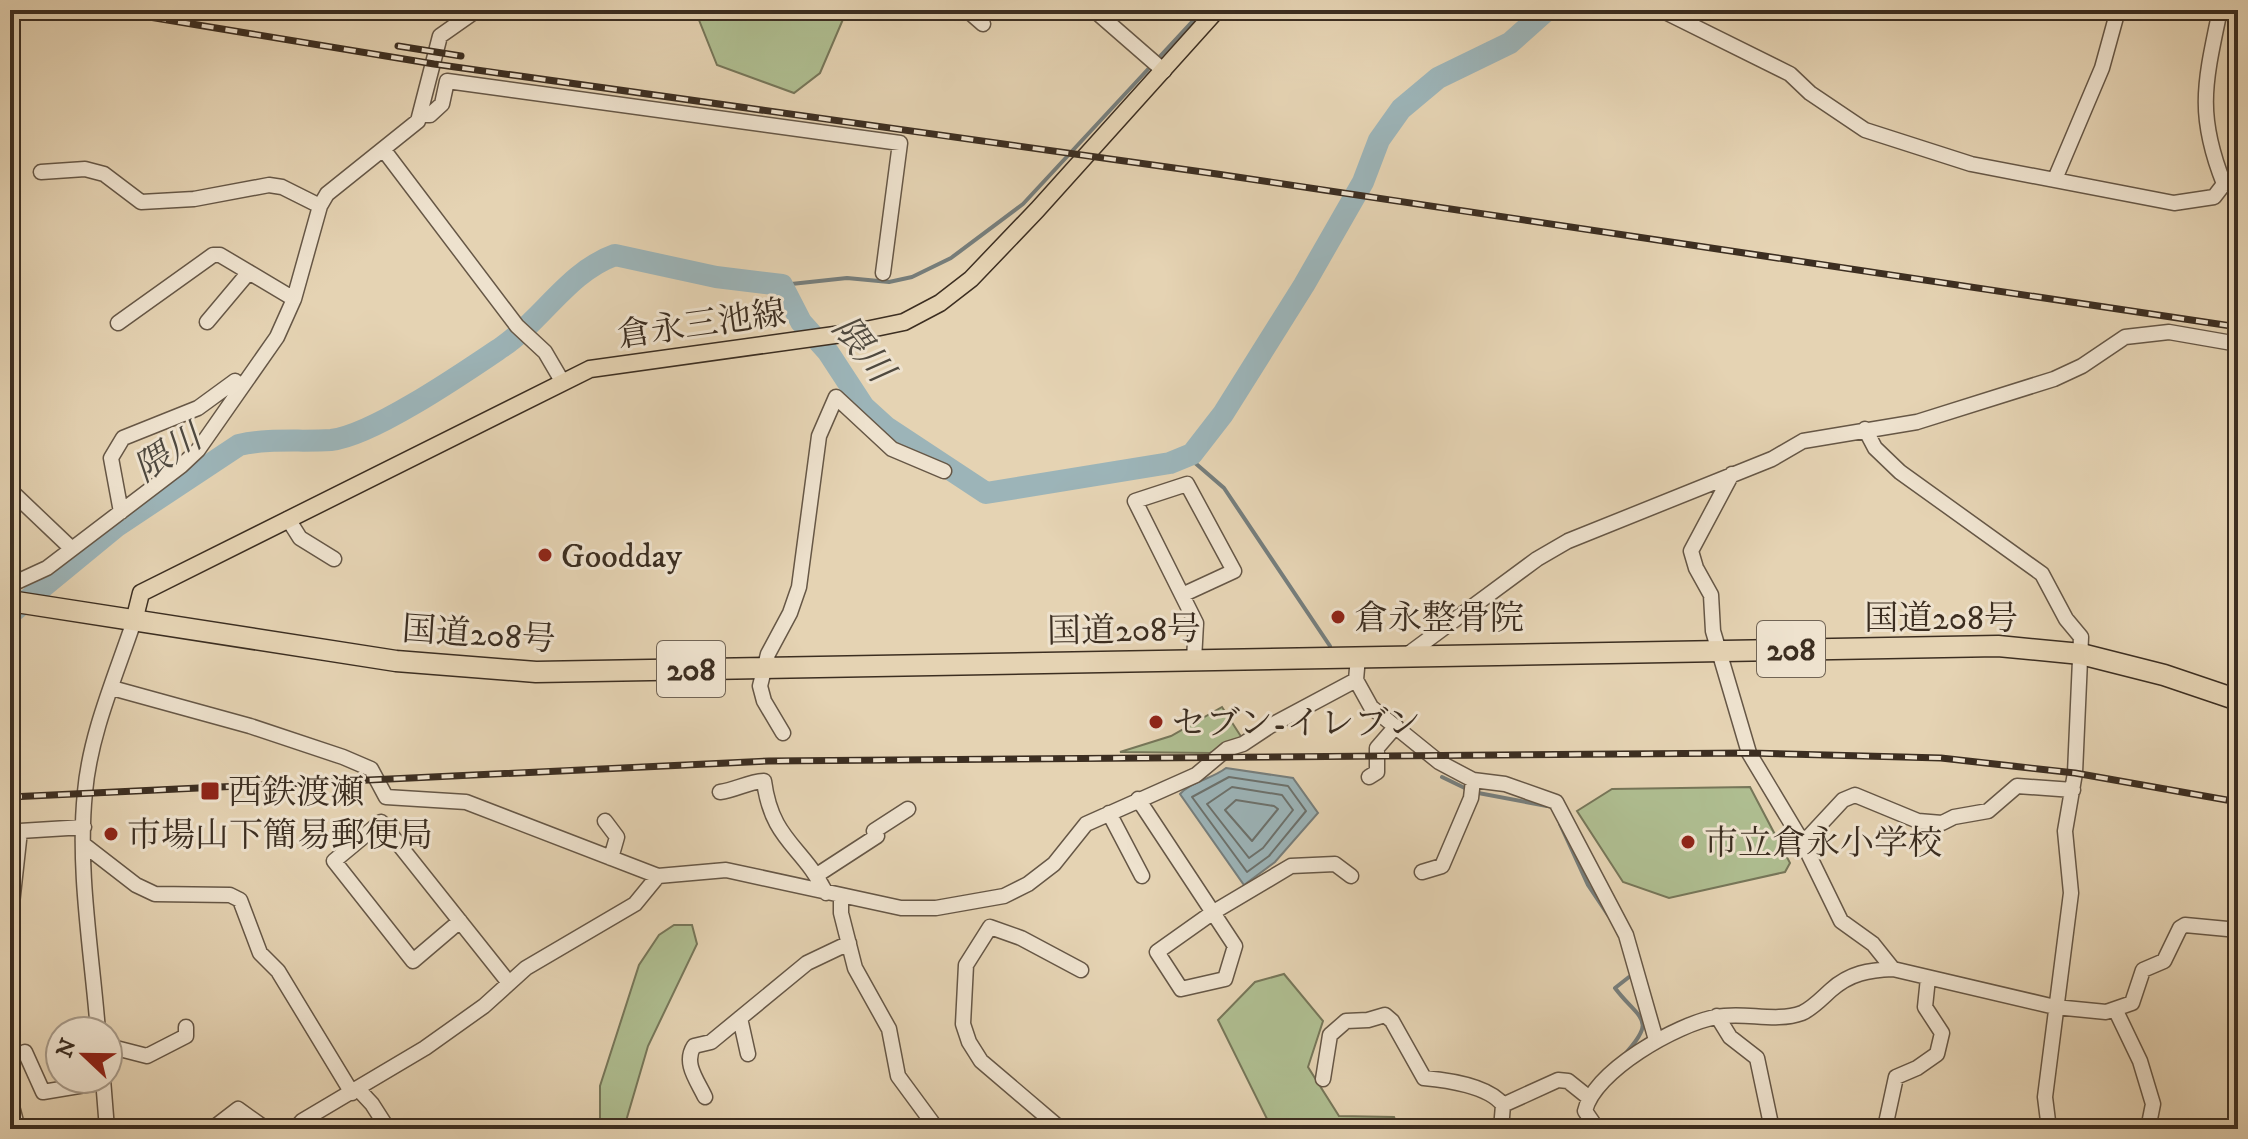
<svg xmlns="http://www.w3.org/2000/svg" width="2248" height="1139" font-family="'IM FELL DW Pica','Noto Serif JP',serif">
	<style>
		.green { fill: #afbe91; stroke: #767659; stroke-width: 2 }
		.water { fill: #9cb4b8; stroke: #767e7c; stroke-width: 2 }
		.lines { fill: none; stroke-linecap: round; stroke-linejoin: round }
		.shore { stroke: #6c716c; stroke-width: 2 }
		.stream { stroke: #767e7c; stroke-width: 4 }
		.river { stroke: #9cb4b8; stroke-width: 22 }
		.minor-casing { stroke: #665746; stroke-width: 17 }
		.major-casing { stroke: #3c2e21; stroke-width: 19 }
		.highway-casing { stroke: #3c2e21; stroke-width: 23 }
		.minor { stroke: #eee2ce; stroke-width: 14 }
		.major { stroke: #e5d3b3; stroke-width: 16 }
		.highway { stroke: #e5d3b3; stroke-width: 20 }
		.rail-casing { stroke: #3c2e21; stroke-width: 7 }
		.rail { stroke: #eee2ce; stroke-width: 4; stroke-dasharray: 12; stroke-linecap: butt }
		.poi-dot { fill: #8f2418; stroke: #eee2ce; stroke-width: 3 }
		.labels { text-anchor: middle; stroke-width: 6; stroke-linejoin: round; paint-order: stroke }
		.shield { fill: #eee2ce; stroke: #716455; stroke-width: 2 }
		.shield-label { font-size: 32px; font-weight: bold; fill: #3c2e21 }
		.street-label { font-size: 34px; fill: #3c2e21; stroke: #eee2ce }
		.poi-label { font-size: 34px; fill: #3c2e21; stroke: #eee2ce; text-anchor: start }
		.water-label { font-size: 36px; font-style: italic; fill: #4f493f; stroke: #eee2ce }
	</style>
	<rect width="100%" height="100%" fill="#e5d3b3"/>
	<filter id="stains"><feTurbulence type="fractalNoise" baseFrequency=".0025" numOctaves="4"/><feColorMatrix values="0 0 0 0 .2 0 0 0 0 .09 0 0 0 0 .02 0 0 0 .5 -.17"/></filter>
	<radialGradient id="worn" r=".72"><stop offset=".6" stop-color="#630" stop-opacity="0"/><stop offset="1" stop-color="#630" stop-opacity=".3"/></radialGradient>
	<path class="green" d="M 695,10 L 847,10 L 820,73 L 794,93 L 717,65 Z
		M 1222,707 L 1242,738 L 1210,753 L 1120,752 L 1171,736 Z
		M 1750,787 L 1790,863 L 1785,872 L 1669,898 L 1623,882 L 1577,811 L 1612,789 Z
		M 674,925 L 692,925 L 697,944 L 648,1046 L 626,1121 L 619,1129 L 607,1129 L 600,1122 L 600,1086 L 639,965 L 659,935 Z
		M 1284,974 L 1323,1021 L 1308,1067 L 1339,1116 L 1394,1117 L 1399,1129 L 1272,1129 L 1218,1020 L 1255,982 Z"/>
	<path class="water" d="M 1226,768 L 1293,778 L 1318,813 L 1275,862 L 1244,885 L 1180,794 C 1190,782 1212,779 1226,768 Z"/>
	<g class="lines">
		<path class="shore" d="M 1229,777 L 1288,786 L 1306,811 L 1269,856 L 1247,872 L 1192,797 Z
			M 1232,787 L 1282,795 L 1293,810 L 1263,848 L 1249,858 L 1207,804 Z
			M 1236,800 L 1274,806 L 1278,809 L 1252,841 L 1225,810 Z"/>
		<path class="stream" d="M 782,285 L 847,278 L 889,282 L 912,277 L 951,258 L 1023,204 L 1203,10
			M 1187,456 L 1224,488 L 1330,646
			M 1442,777 L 1473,792 L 1547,806
			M 1560,824 L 1588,885 L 1608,915
			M 1625,1054 C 1658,1018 1639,1020 1615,988 L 1629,977"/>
		<path class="river" d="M 10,614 L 117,526 L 239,445 C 270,438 300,442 331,440 C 372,436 465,372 502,347 C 542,320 569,271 615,255 L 716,277 L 782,285 L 801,322 L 828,352 L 864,407 L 886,427 L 986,493 L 1170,463 L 1192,454 L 1223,414 L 1304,285 L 1363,182 L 1379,140 L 1401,109 L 1438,78 L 1510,43 L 1547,10"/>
		<g class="minor-casing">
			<path id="minor" d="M 967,10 L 983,24
				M 1094,10 L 1164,71
				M 1661,10 L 1790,74 L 1810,93 L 1865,130 L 1971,164 L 2174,203 L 2214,197 L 2224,184 L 2238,183
				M 2220,10 C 2205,82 2196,114 2224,184
				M 420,115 L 430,115 L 442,104 L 447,81 L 900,143 L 883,273
				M 383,149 L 517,326 L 545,352 L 562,381
				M 41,172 L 85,169 L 104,174 L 141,202 L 194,199 L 269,185 L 282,187 L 320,206
				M 2055,179 L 2102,68 L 2118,10
				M 207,322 L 249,272
				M 118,323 L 213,255 L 220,255 L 294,299
				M 1865,429 L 1875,448 L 1900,472 L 2042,574 L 2066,619 L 2081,637 L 2075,773 L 2065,831 L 2071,893 L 2045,1097 L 2049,1129
				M 1732,474 L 1691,551 L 1696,568 L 1711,595 L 1713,631 L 1749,753 L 1803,843 L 1841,921 L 1873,944 L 1893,969
				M 10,490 L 72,549
				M 121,512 L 111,458 L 123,438 L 198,408 L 235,381 L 240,386
				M 288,519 L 300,538 L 334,559
				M 10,585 L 47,568 L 181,466 L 198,450 L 277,337 L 294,299 L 320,206 L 327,194 L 418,121 L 440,36 L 477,10
				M 1182,595 L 1234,571 L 1187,484 L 1135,501 L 1196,623 L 1194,660
				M 1407,655 L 1537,559 L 1568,541 L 1772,459 L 1803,441 L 1917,422 L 2054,379 L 2082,366 L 2125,337 L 2169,332 L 2238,344
				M 1358,657 L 1356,680 L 1371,707 L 1439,762 L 1473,780 L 1505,784 L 1556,802 L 1626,935 L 1656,1040
				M 112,688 L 250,726 L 343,757 L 371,769 L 386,797 L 466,802 L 658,876 L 726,870 L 901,908 L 936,908 L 1004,896 L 1028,884 L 1054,864 L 1086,824 L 1196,775 L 1227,749 L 1243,744 L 1270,726 L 1356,680
				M 783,733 L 764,701 L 760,686 L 768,654 L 790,613 L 799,587 L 819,436 L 836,397 L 892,449 L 944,471
				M 1369,777 L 1377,772 L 1377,748 L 1396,726
				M 720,792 C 736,790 747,782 764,781 C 772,841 802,845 826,893
				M 1138,799 L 1235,946 L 1225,979 L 1181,989 L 1157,952 L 1212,913 L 1291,866 L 1335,864 L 1351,876
				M 1109,813 L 1142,876
				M 605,821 L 617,837 L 611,858
				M 1803,843 L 1843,800 L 1855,795 L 1918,821 L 1942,823 L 1954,817 L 1988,811 L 2017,786 L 2073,790
				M 83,844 L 136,885 L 155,894 L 230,895 L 240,900 L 260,953 L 278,971 L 352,1093
				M 1422,872 L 1442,866 L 1471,798 L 1473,780
				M 817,875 L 877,836 L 874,831 L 908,809
				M 841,897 L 841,913 L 855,968 L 889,1029 L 898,1076 L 937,1129
				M 460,921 L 413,961 L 334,861 L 381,822 L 509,983
				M 10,922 L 20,831 L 84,827
				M 2116,1011 L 2140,1061 L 2153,1104 L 2148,1129
				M 1717,1016 L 1730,1037 L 1757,1058 L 1772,1129
				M 740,1018 L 748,1054
				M 98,1031 C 92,953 77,870 85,792 C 90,734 116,675 134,621
				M 108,1046 L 147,1056 L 186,1036 L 186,1027
				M 25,1052 L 43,1092 L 103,1082
				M 54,1053 L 60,1052
				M 103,1079 L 107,1129
				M 1323,1079 L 1330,1035 L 1346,1021 L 1368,1020 L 1385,1015 L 1392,1021 L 1424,1078 C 1447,1080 1489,1086 1503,1105 L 1501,1129
				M 358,1089 L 372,1104 L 388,1129
				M 705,1097 C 697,1080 683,1063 694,1046 L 711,1042 L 807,963 L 849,943
				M 10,1099 L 18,1129
				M 1503,1105 L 1558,1080 L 1568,1081 L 1588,1097
				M 1886,1123 L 1896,1077 L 1917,1068 L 1937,1054 L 1942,1033 L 1925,1007 L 1928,978
				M 1055,1124 L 981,1061 L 969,1042 L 963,1024 L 966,965 L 990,927 L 1021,938 L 1081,970
				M 1596,1127 L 1585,1111 C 1594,1071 1677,1024 1716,1017 C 1744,1011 1775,1023 1802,1013 C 1813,1008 1822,998 1831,990 C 1850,973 1869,970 1893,969 L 2055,1007 L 2106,1012 L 2132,1003 L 2143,970 L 2164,961 L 2180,928 L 2185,925 L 2238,930
				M 212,1129 L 238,1109 L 266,1129
				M 295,1129 L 302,1121 L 425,1048 L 484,1006 L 526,968 L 635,904 L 658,876"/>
		</g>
		<g class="major-casing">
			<path id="major" d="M 134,621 L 141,593 L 590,369 L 856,332 L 904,322 L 940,303 L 971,279 L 1037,210 L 1217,10"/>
		</g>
		<g class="highway-casing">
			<path id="highway" d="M 10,601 L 396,661 L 536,672 L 1998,646 L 2081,654 L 2164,675 L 2238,700"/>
		</g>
		<use href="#minor" class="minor"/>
		<use href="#major" class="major"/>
		<use href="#highway" class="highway"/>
		<g class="rail-casing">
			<path id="rail" d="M 107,10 L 434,64 L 1217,174 L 2238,327
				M 398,46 L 461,56
				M 10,797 L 769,761 L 1749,753 L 1941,758 L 2075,773 L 2238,802"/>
		</g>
		<use href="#rail" class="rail"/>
	</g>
	<g class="poi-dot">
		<circle cx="545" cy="555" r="8"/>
		<circle cx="1338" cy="617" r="8"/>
		<circle cx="1156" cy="722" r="8"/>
		<rect x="200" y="781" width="20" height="20" rx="4"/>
		<circle cx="111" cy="834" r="8"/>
		<circle cx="1688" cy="842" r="8"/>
	</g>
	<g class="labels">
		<g class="shield">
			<rect x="1757" y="621" width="68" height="56" rx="6"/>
			<rect x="657" y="641" width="68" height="56" rx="6"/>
		</g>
		<g class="shield-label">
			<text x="1791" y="660">208</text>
			<text x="691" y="680">208</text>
		</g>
		<g class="street-label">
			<text transform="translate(701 323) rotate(-8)" y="12">倉永三池線</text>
			<text x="1941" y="629">国道208号</text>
			<text transform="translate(1124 629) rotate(-1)" y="12">国道208号</text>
			<text transform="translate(479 633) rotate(4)" y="12">国道208号</text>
		</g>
		<g class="poi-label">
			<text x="561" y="567">Goodday</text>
			<text x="1354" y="629">倉永整骨院</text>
			<text x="1172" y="734">セブン-イレブン</text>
			<text x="228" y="803">西鉄渡瀬</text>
			<text x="127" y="846">市場山下簡易郵便局</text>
			<text x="1704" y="854">市立倉永小学校</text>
		</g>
		<g class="water-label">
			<text transform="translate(864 348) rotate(52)" y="13">隈川</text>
			<text transform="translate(167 452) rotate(-33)" y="13">隈川</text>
		</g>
	</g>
	<rect width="2248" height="1139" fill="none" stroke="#e5d3b3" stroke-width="40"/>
	<rect x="12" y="12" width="2224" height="1115" fill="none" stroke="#3c2e21" stroke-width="4"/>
	<rect x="20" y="20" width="2208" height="1099" fill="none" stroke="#3c2e21" stroke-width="2"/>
	<g transform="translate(84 1055) rotate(292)"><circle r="38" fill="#eee2ce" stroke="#a79a89" stroke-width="2"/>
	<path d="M0-6L14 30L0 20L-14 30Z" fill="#8f2418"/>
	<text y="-12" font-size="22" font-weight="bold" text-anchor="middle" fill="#3c2e21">N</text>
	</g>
	<rect width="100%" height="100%" filter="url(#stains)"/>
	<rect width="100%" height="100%" fill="url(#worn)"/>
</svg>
